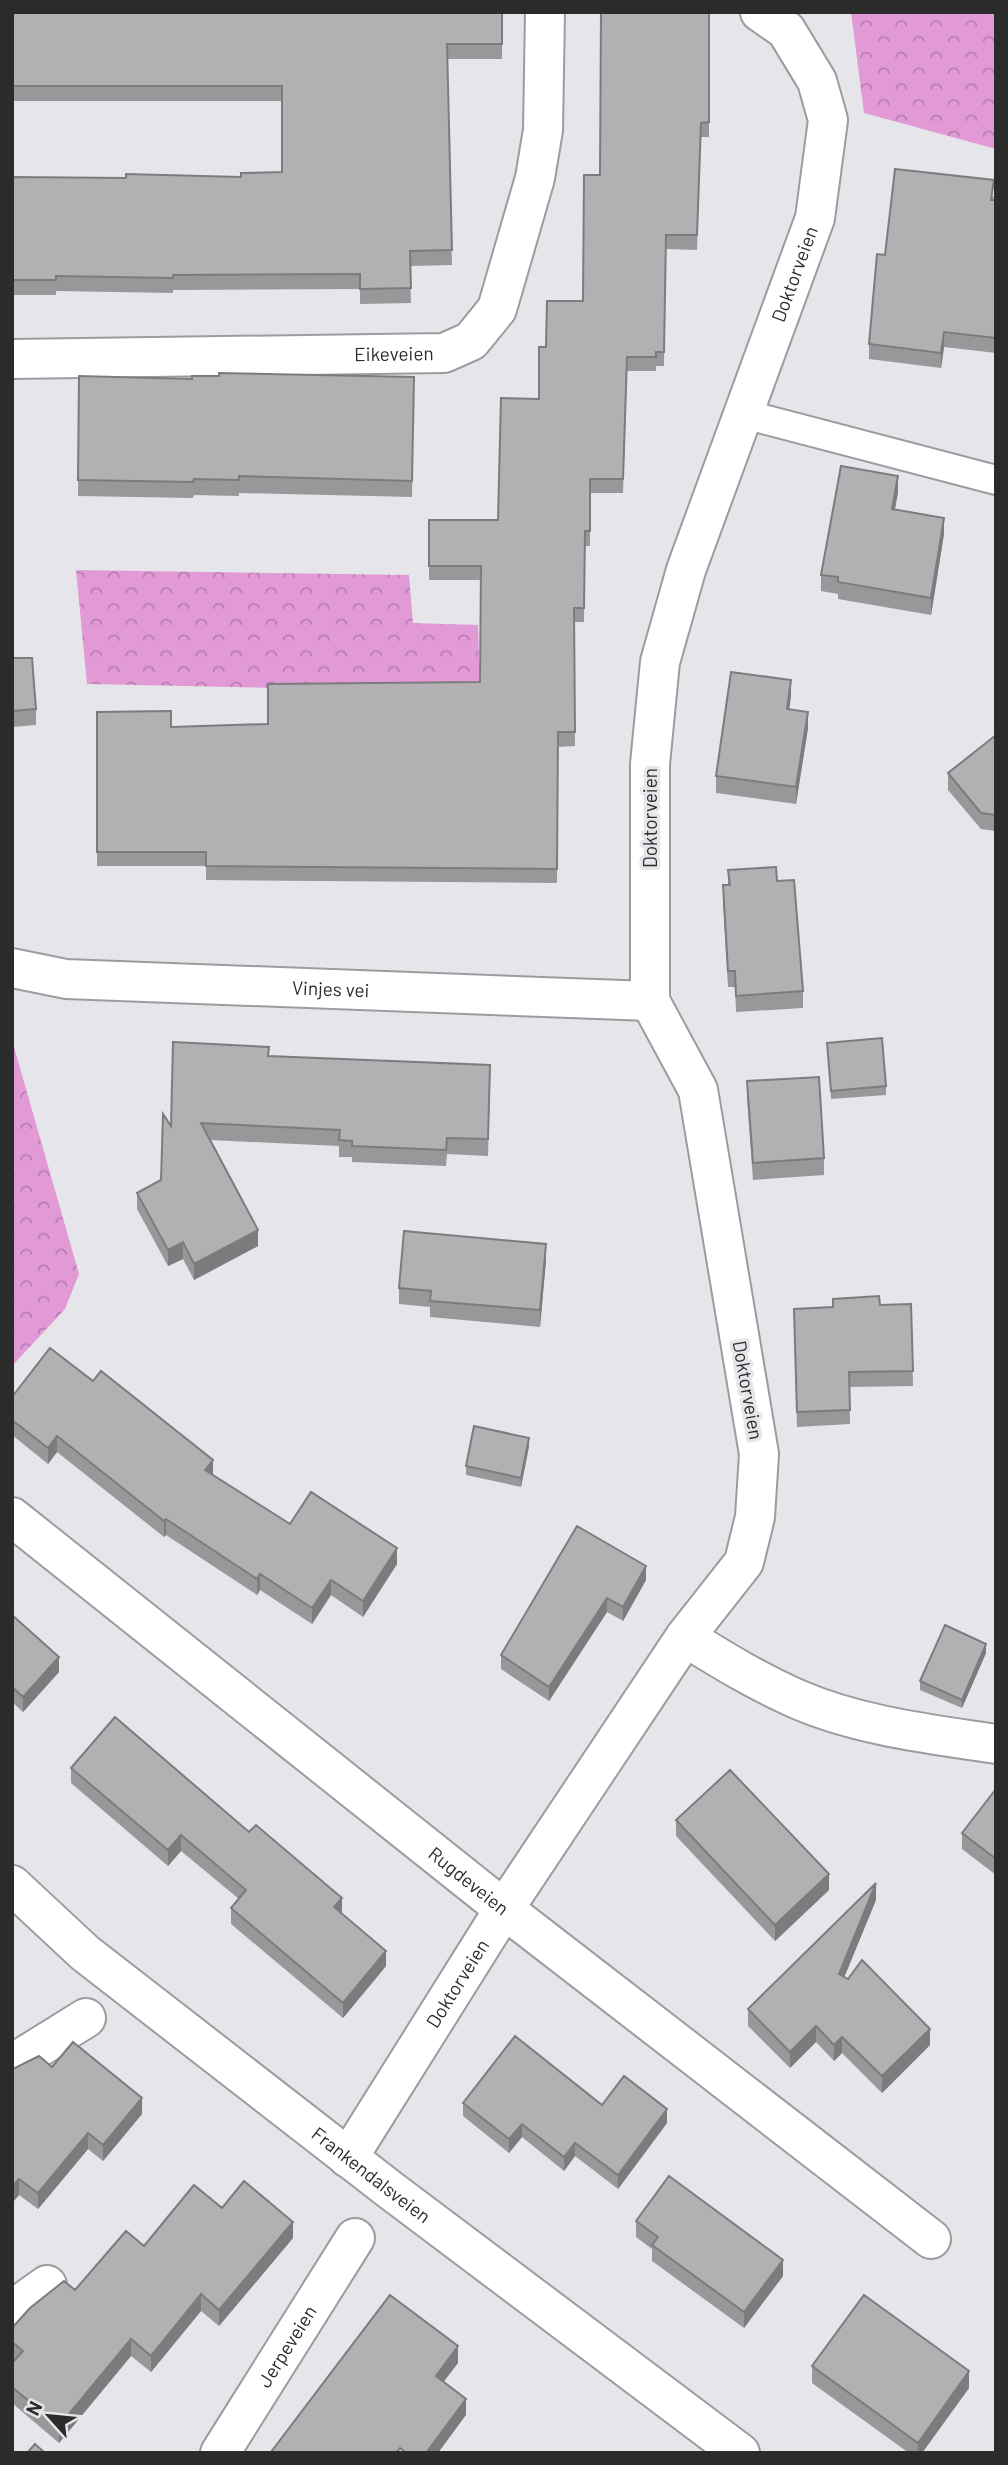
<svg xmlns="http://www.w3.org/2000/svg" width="1008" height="2465" font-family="Barlow,sans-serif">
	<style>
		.park { fill: url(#park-crowns) }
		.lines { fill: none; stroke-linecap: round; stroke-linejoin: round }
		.lane-casing { stroke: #9c9ca0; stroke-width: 32 }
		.street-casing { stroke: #9c9ca0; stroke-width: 42 }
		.secondary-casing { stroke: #9c9ca0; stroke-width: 42 }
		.lane { stroke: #fff; stroke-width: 28 }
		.street { stroke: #fff; stroke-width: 38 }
		.secondary { stroke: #fff; stroke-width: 38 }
		.wall { fill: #9a979b }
		.shaded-wall { fill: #7d7b7e }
		.building { fill: #b3b0b4; stroke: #7d7b7e; stroke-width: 2 }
		.labels { text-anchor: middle; stroke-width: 7; stroke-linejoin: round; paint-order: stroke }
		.street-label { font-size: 19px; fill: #2b2b2c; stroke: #e6e6ea }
	</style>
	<defs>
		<pattern id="park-crowns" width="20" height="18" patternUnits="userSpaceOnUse" patternTransform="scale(1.75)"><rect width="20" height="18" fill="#e29ad6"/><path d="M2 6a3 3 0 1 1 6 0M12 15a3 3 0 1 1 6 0" fill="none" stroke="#b77eae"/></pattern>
	</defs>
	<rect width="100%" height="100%" fill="#e6e6ea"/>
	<path class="park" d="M 851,12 L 996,12 L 996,149 L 864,113 Z
		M 76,570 L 409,575 L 413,623 L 478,625 L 480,692 L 87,684 Z
		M 12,1040 L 79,1274 L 65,1309 L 12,1366 Z"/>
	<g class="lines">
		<g class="lane-casing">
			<path id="lane" d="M 744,414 L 996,480"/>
		</g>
		<g class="street-casing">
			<g id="street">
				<path id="s1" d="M 12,359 L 444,353 L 471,341 L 497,309 L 535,178 L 543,130 L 545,12"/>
				<path id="s2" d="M 12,968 L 66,979 L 650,1001"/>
				<path id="s3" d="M 12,1517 L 504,1909 L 931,2239"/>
				<path d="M 685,1637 C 722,1660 758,1682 797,1699 C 859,1726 930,1734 996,1744"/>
				<path d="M 12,2064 L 86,2018"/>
				<path id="s4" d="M 348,2158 L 504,1909 L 685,1637 L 744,1562 L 755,1517 L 759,1454 L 698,1090 L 650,1001 L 650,764 L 660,662 L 686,570 L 815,218 L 828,120 L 817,81 L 786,30 L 760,12"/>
				<path d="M 12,2310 L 47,2285"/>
				<path id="s5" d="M 220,2453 L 355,2238"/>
			</g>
		</g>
		<g class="secondary-casing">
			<g id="secondary">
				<path id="s6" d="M 12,1885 L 85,1953 L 389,2189 L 740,2453"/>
			</g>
		</g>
		<use href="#lane" class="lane"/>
		<use href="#street" class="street"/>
		<use href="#secondary" class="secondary"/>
	</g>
	<path class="wall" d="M 12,12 L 502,12 L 502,59 L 447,59 L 452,265 L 410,266 L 411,303 L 360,304 L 360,289 L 173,290 L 173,293 L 56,291 L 56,295 L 12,295 L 12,177 L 126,178 L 241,177 L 282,172 L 282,101 L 12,101 Z
		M 709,12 L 709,137 L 701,137 L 697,250 L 666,249 L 664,366 L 656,366 L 656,371 L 627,371 L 623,493 L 590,493 L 590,546 L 585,546 L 584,622 L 574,622 L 575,746 L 558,747 L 557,883 L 206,880 L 206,866 L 97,866 L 97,712 L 171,727 L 268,724 L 480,682 L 481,580 L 429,580 L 429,520 L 498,520 L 539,399 L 546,347 L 583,301 L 600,175 Z
		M 994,196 L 993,200 L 996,200 L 996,353 L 944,347 L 941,368 L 869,359 L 869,344 L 885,255 Z
		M 79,376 L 192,379 L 414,377 L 412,497 L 239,493 L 239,496 L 194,495 L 193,498 L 78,496 Z
		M 898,492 L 895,509 L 944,534 L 931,615 L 838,599 L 838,594 L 821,591 L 821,575 Z
		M 12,658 L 36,709 L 36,725 L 12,727 Z
		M 791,696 L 789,709 L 808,728 L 796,804 L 716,793 L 716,776 Z
		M 996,735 L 996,831 L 981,829 L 948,790 L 948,773 Z
		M 728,870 L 777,881 L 803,991 L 803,1008 L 736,1012 L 735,987 L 728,987 L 723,902 L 723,885 L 728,885 Z
		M 827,1043 L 886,1086 L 886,1095 L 831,1099 Z
		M 269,1056 L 490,1081 L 488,1156 L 447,1154 L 446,1166 L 352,1162 L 352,1157 L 339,1157 L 339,1146 L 210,1140 L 258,1246 L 194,1280 L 183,1259 L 168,1266 L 137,1209 L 137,1193 L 161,1180 L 171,1126 Z
		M 747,1081 L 824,1158 L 824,1175 L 753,1180 L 747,1098 Z
		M 546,1260 L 540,1327 L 430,1317 L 430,1307 L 399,1304 L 399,1288 Z
		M 833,1299 L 880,1305 L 911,1304 L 913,1386 L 849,1387 L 850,1424 L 797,1427 L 794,1324 L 833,1307 Z
		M 12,1397 L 213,1475 L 290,1524 L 397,1564 L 363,1617 L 331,1595 L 312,1624 L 260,1590 L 257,1595 L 166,1535 L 164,1537 L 57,1452 L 48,1464 L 12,1435 Z
		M 529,1446 L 521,1487 L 466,1475 L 466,1466 Z
		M 577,1526 L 646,1580 L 623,1621 L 607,1612 L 549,1701 L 501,1669 L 501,1655 Z
		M 12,1615 L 59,1672 L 23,1712 L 12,1702 Z
		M 986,1653 L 962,1708 L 920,1690 L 920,1681 Z
		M 71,1768 L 342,1913 L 386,1966 L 343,2018 L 231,1924 L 231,1908 L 239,1899 L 181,1851 L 168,1866 L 71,1783 Z
		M 996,1789 L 996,1875 L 962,1849 L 962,1833 Z
		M 676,1820 L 829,1890 L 775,1941 L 676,1836 Z
		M 876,1900 L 844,1977 L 930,2045 L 882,2093 L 842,2053 L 834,2061 L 816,2042 L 790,2068 L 748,2026 L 748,2009 Z
		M 52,2067 L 142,2114 L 103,2161 L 88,2149 L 38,2209 L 19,2195 L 12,2203 Z
		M 463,2103 L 602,2105 L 667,2123 L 618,2189 L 575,2156 L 564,2171 L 522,2137 L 509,2153 L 463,2116 Z
		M 222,2208 L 293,2238 L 219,2326 L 201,2311 L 151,2372 L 131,2356 L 59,2443 L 12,2403 L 12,2363 L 15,2360 L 12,2358 L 12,2328 L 75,2290 L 144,2246 Z
		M 636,2221 L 783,2276 L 744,2328 L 652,2261 L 652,2249 L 636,2237 Z
		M 812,2366 L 969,2388 L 922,2453 L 909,2453 L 812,2383 Z"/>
	<path class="shaded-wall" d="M 944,332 L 944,347 L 941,368 L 941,353 Z
		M 898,476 L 898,492 L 892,525 L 892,509 Z
		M 944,518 L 944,534 L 931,615 L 931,598 Z
		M 791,680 L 791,696 L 787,725 L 787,709 Z
		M 808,712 L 808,728 L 796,804 L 796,787 Z
		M 258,1230 L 258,1246 L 194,1280 L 194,1264 Z
		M 183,1242 L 183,1259 L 168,1266 L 168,1250 Z
		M 546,1244 L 546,1260 L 540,1327 L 540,1310 Z
		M 57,1436 L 57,1452 L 48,1464 L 48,1448 Z
		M 529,1438 L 529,1446 L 521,1487 L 521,1478 Z
		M 213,1460 L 213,1476 L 205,1470 Z
		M 166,1519 L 166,1535 L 164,1537 L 164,1521 Z
		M 397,1548 L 397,1564 L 363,1617 L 363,1601 Z
		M 646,1566 L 646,1580 L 623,1621 L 623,1607 Z
		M 260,1574 L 260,1590 L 257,1595 L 257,1579 Z
		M 331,1580 L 331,1595 L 312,1624 L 312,1608 Z
		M 607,1598 L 607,1612 L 549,1701 L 549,1687 Z
		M 986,1644 L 986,1653 L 962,1708 L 962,1700 Z
		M 59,1657 L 59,1672 L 23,1712 L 23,1697 Z
		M 181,1835 L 181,1851 L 168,1866 L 168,1850 Z
		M 829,1874 L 829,1890 L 775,1941 L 775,1925 Z
		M 876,1883 L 876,1900 L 839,1990 L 839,1974 Z
		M 342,1898 L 342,1913 L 334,1907 Z
		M 386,1951 L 386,1966 L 343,2018 L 343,2003 Z
		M 816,2026 L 816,2042 L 790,2068 L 790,2052 Z
		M 930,2029 L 930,2045 L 882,2093 L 882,2076 Z
		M 842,2037 L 842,2053 L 834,2061 L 834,2045 Z
		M 142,2098 L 142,2114 L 103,2161 L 103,2145 Z
		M 667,2109 L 667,2123 L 618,2189 L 618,2175 Z
		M 522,2124 L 522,2137 L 509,2153 L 509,2139 Z
		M 88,2133 L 88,2149 L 38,2209 L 38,2193 Z
		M 575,2143 L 575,2156 L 564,2171 L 564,2157 Z
		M 19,2179 L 19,2195 L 12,2203 L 12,2187 Z
		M 293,2222 L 293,2238 L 219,2326 L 219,2310 Z
		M 783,2260 L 783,2276 L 744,2328 L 744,2312 Z
		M 201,2294 L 201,2311 L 151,2372 L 151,2356 Z
		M 131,2339 L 131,2356 L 59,2443 L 59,2426 Z
		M 458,2346 L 458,2363 L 436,2392 L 436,2376 Z
		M 969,2371 L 969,2388 L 922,2453 L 918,2453 L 918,2443 Z
		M 466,2399 L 466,2415 L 438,2453 L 426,2453 Z"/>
	<path class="building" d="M 12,12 L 502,12 L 502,44 L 447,44 L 452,250 L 410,251 L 411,288 L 360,289 L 360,274 L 173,275 L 173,278 L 56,276 L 56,280 L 12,280 L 12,177 L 126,178 L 126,174 L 241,177 L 241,173 L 282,172 L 282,86 L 12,86 Z
		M 601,12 L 709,12 L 709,122 L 701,123 L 697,235 L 666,235 L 664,352 L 656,352 L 656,357 L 627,357 L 623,479 L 590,479 L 590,531 L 585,531 L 584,608 L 574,608 L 575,732 L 558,732 L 557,869 L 206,866 L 206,852 L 97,852 L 97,712 L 171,711 L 171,727 L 268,724 L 268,684 L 480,682 L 481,566 L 429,566 L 429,520 L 498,520 L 501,398 L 539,399 L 539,347 L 546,347 L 547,301 L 583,301 L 584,175 L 600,175 Z
		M 895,169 L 994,180 L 991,200 L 996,200 L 996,338 L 944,332 L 941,353 L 869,344 L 877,254 L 885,255 Z
		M 219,373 L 414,377 L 412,481 L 239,476 L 239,480 L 194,479 L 193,482 L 78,480 L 79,376 L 192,379 L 192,376 L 219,376 Z
		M 841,466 L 898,476 L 892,509 L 944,518 L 931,598 L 838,582 L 838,577 L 821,575 Z
		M 12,658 L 32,658 L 36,709 L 12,711 Z
		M 731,672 L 791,680 L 787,709 L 808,712 L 796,787 L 716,776 Z
		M 996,735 L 996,815 L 981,813 L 948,773 Z
		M 776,867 L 777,881 L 794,880 L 803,991 L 736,996 L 735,971 L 728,971 L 723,885 L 730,885 L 728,870 Z
		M 882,1038 L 886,1086 L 831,1091 L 827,1043 Z
		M 173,1042 L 269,1047 L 268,1056 L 490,1065 L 488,1139 L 447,1138 L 446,1150 L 352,1146 L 352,1141 L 339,1140 L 340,1130 L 201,1123 L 258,1230 L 194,1264 L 183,1242 L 168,1250 L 137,1193 L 161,1180 L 163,1114 L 171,1126 Z
		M 819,1077 L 824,1158 L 753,1163 L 747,1081 Z
		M 404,1231 L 546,1244 L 540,1310 L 430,1301 L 431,1291 L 399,1288 Z
		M 879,1296 L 880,1305 L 911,1304 L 913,1371 L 849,1372 L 850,1410 L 797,1412 L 794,1309 L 833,1307 L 833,1299 Z
		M 50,1348 L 93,1381 L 101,1371 L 213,1460 L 205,1470 L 290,1524 L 311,1492 L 397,1548 L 363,1601 L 331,1580 L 312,1608 L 260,1574 L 257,1579 L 166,1519 L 164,1521 L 57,1436 L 48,1448 L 12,1420 L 12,1397 Z
		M 474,1426 L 529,1438 L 521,1478 L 466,1466 Z
		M 577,1526 L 646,1566 L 623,1607 L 607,1598 L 549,1687 L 501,1655 Z
		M 12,1615 L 59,1657 L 23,1697 L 12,1687 Z
		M 945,1625 L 986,1644 L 962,1700 L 920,1681 Z
		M 115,1717 L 249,1832 L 256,1825 L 342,1898 L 334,1907 L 386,1951 L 343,2003 L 231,1908 L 246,1890 L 181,1835 L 168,1850 L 71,1768 Z
		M 730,1770 L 829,1874 L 775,1925 L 676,1820 Z
		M 996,1789 L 996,1859 L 962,1833 Z
		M 876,1883 L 839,1974 L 848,1979 L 862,1960 L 930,2029 L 882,2076 L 842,2037 L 834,2045 L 816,2026 L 790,2052 L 748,2009 Z
		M 515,2036 L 602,2105 L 624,2076 L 667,2109 L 618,2175 L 575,2143 L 564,2157 L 522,2124 L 509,2139 L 463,2103 Z
		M 73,2042 L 142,2098 L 103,2145 L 88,2133 L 38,2193 L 19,2179 L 12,2187 L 12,2069 L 13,2069 L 39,2056 L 52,2067 Z
		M 669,2176 L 783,2260 L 744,2312 L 652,2245 L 658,2237 L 636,2221 Z
		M 244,2181 L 293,2222 L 219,2310 L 201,2294 L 151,2356 L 131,2339 L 59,2426 L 12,2387 L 12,2363 L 23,2351 L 12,2342 L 12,2328 L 30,2308 L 64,2281 L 75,2290 L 126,2231 L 144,2246 L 194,2185 L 222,2208 Z
		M 390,2295 L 458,2346 L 436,2376 L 466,2399 L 426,2453 L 407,2453 L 400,2448 L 396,2453 L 271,2452 Z
		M 864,2295 L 969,2371 L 918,2443 L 812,2366 Z
		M 35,2444 L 45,2453 L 27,2453 Z"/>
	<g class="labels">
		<g class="street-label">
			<text dy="7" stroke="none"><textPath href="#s4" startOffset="2046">Doktorveien</textPath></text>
			<text dy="7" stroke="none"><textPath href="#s1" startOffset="382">Eikeveien</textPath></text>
			<text transform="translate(650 818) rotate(-90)" y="7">Doktorveien</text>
			<text dy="7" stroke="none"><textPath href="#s2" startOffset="320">Vinjes vei</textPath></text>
			<text transform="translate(748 1390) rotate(80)" y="7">Doktorveien</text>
			<text dy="7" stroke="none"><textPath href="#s3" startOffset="584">Rugdeveien</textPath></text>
			<text dy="7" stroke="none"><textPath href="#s4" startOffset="206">Doktorveien</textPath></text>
			<text dy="7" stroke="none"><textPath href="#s6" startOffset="462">Frankendalsveien</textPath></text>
			<text dy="7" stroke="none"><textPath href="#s5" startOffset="126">Jerpeveien</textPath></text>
		</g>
	</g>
	<rect width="1008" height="2465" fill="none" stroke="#2b2b2c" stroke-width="28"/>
	<g transform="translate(49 2416) rotate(297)" stroke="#e6e6ea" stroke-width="5" paint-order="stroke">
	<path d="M0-5L12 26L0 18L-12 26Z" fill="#2b2b2c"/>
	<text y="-10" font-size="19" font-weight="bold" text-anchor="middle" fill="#2b2b2c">N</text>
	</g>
</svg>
